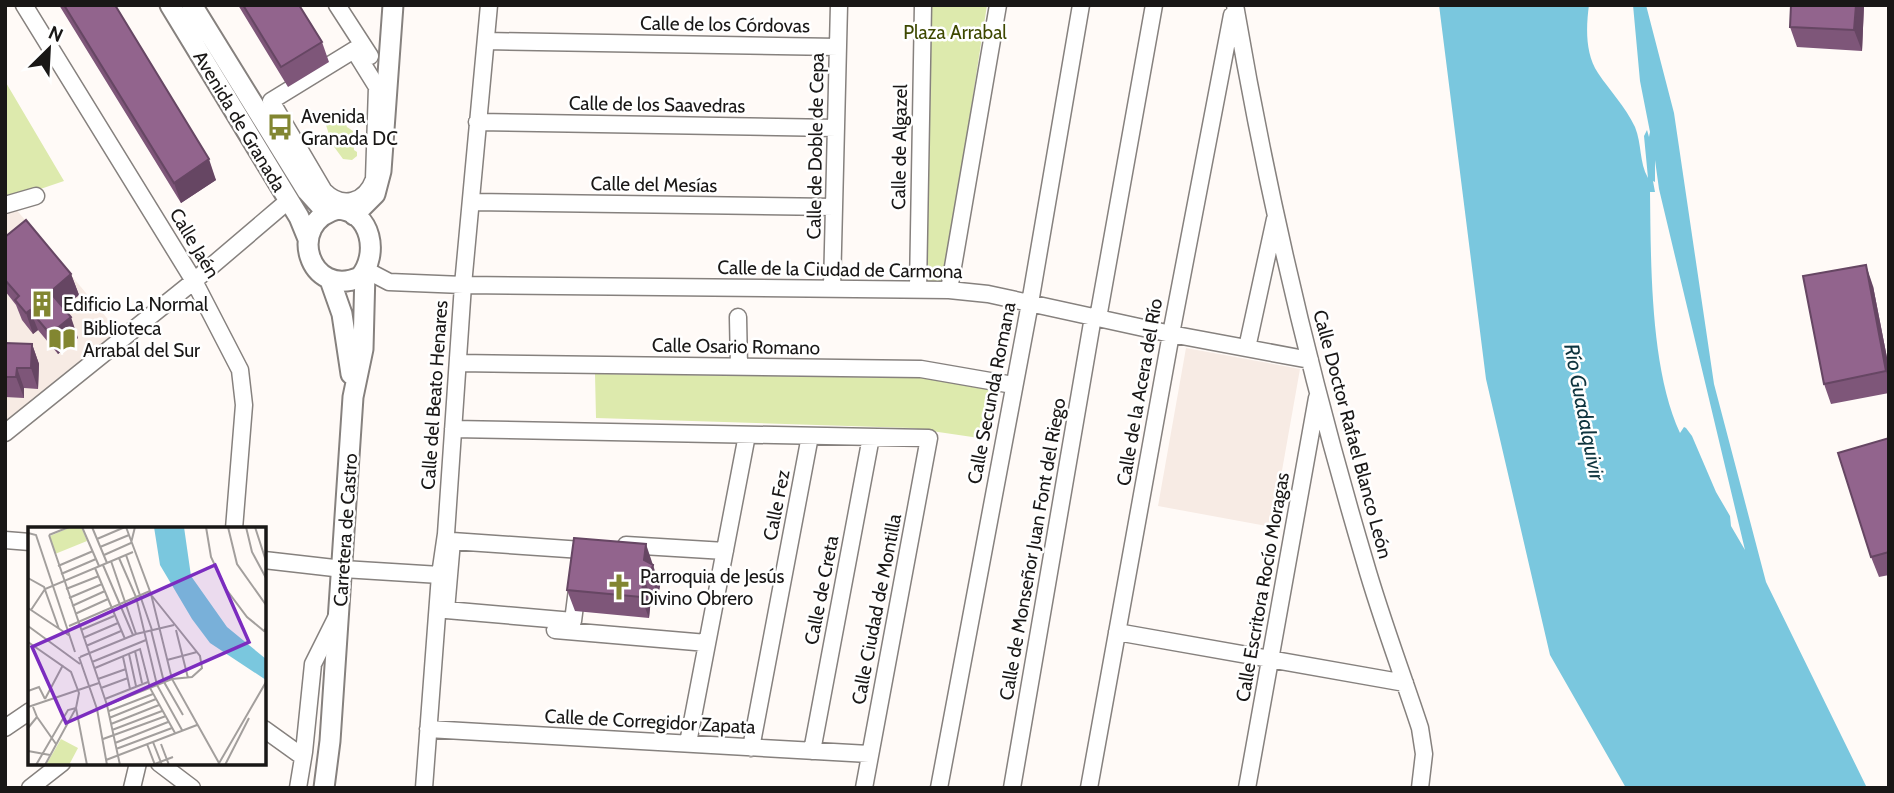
<svg xmlns="http://www.w3.org/2000/svg" width="1894" height="793" font-family="Cabin,sans-serif">
	<style>
		.built { fill: #f7ebe4 }
		.green { fill: #ddeaad }
		.water { fill: #7ac7de; fill-rule: evenodd }
		.lines { fill: none; stroke-linecap: round; stroke-linejoin: round }
		.minor-casing { stroke: #86817e; stroke-width: 19 }
		.major-casing { stroke: #86817e; stroke-width: 23 }
		.minor { stroke: #fff; stroke-width: 16 }
		.major { stroke: #fff; stroke-width: 19 }
		.wall { fill: #7e5679 }
		.shaded-wall { fill: #664663 }
		.building { fill: #92648d; stroke: #664663; stroke-width: 2 }
		.labels { text-anchor: middle; stroke-width: 5; stroke-linejoin: round; paint-order: stroke }
		.street-label { font-size: 19px; fill: #191716; stroke: #fff }
		.park-label { font-size: 19px; fill: #3e4800; stroke: #fff }
		.poi-label { font-size: 19px; fill: #191716; stroke: #fff; text-anchor: start }
		.water-label { font-size: 21px; font-style: italic; fill: #0e343e; stroke: #fff }
		.inset-road { fill: none; stroke: #a39f9d; stroke-width: 2 }
		.view { fill: #7b2cbf; fill-opacity: 0.15; stroke: #7b2cbf; stroke-width: 3.5 }
		.inset-edge { fill: none; stroke: #191716; stroke-width: 3.5 }
	</style>
	<rect width="100%" height="100%" fill="#fffaf7"/>
	<path class="built" d="M 15,208 L 121,335 L 5,429 L 5,211 Z
		M 1186,348 L 1300,369 L 1272,527 L 1158,506 Z"/>
	<path class="green" d="M 930,5 L 987,5 L 944,283 L 918,279 Z
		M 5,81 L 64,181 L 5,201 Z
		M 339,117 L 343,118 L 347,127 L 353,131 L 354,150 L 357,152 L 357,156 L 352,160 L 343,159 L 332,144 L 326,125 L 328,121 Z
		M 595,374 L 922,378 L 996,390 L 986,439 L 911,428 L 596,418 Z"/>
	<path class="water" d="M 1439,5 L 1589,5 C 1586,27 1585,54 1598,73 C 1610,91 1625,106 1635,127 C 1642,144 1639,162 1648,178 L 1644,136 L 1647,130 L 1649,137 L 1650,132 L 1640,81 L 1633,5 L 1646,5 L 1674,113 L 1714,384 L 1766,582 L 1867,788 L 1626,788 L 1550,655 L 1486,379 ZM 1655,160 L 1659,189 L 1745,550 L 1731,526 L 1730,516 L 1716,492 L 1692,436 L 1686,428 L 1684,427 L 1680,433 C 1650,368 1651,264 1650,192 L 1655,192 L 1653,181 L 1655,182 Z"/>
	<g class="lines">
		<g class="minor-casing">
			<path id="minor" d="M 24,5 L 194,281 L 240,370 L 244,405 L 234,529
				M 337,5 L 370,56
				M 1235,5 C 1267,193 1311,380 1365,562 C 1381,618 1402,673 1420,728 L 1424,754 L 1420,788
				M 486,41 L 838,47
				M 354,50 L 377,87 L 374,179 C 365,203 342,209 324,191 L 271,101 Z
				M 477,122 L 836,128
				M 472,202 L 834,207
				M 5,205 L 36,196
				M 366,270 L 389,282 L 463,285 L 949,290 L 988,294 L 1171,334 L 1310,360
				M 832,288 L 839,5
				M 918,289 L 923,5
				M 949,290 L 998,5
				M 738,317 L 739,367
				M 1098,318 L 1154,5
				M 1247,348 L 1275,219
				M 458,363 L 921,369 L 1013,385
				M 453,429 L 929,438 L 864,788
				M 5,433 L 194,281 L 282,206
				M 5,540 L 30,542
				M 452,541 L 582,550 L 573,621 L 446,610 Z
				M 626,545 L 725,551
				M 264,560 L 343,569 L 440,575
				M 555,630 L 707,643
				M 1117,632 L 1405,683
				M 5,728 L 30,711
				M 264,729 L 303,757
				M 428,729 L 869,754
				M 688,743 L 747,435
				M 751,748 L 810,436
				M 812,751 L 871,437
				M 159,763 L 192,788
				M 30,788 L 62,763
				M 132,788 L 138,763
				M 298,788 L 304,752 L 313,664 L 337,616
				M 424,788 L 440,575 L 446,534 L 463,285 L 489,5
				M 939,788 L 1030,303 L 1081,5
				M 1012,788 L 1093,317
				M 1089,788 L 1171,334 L 1232,15
				M 1247,788 L 1317,398"/>
		</g>
		<g class="major-casing">
			<path id="major" d="M 170,5 L 299,217 L 308,239
				M 192,5 L 307,191 L 326,212
				M 338,209 C 372,212 379,255 360,277 C 309,300 285,222 338,209 Z
				M 354,215 L 375,194 L 381,171 L 393,5
				M 330,280 L 342,314 L 351,374
				M 324,788 L 330,741 L 353,397 L 363,349 L 365,272"/>
		</g>
		<use href="#minor" class="minor"/>
		<use href="#major" class="major"/>
	</g>
	<path class="wall" d="M 59,5 L 115,5 L 216,180 L 181,203 Z
		M 238,5 L 299,5 L 322,42 L 329,62 L 288,87 Z
		M 1864,5 L 1862,51 L 1797,47 L 1790,27 Z
		M 5,237 L 71,274 L 79,295 L 63,308 L 78,338 L 58,354 L 38,330 L 33,334 L 22,320 L 16,305 L 5,291 Z
		M 1873,286 L 1889,368 L 1889,393 L 1831,404 L 1824,384 Z
		M 5,343 L 32,344 L 39,364 L 38,389 L 24,388 L 24,398 L 5,397 Z
		M 1889,438 L 1889,575 L 1879,577 L 1871,557 Z
		M 654,564 L 653,567 L 660,586 L 658,595 L 651,598 L 649,618 L 575,611 L 567,590 Z"/>
	<path class="shaded-wall" d="M 1856,5 L 1864,5 L 1862,51 L 1854,30 Z
		M 209,159 L 216,180 L 181,203 L 174,183 Z
		M 1866,265 L 1873,286 L 1889,368 L 1889,380 L 1886,371 Z
		M 71,274 L 79,295 L 57,313 L 50,292 Z
		M 30,310 L 38,330 L 33,334 L 26,313 Z
		M 71,317 L 78,338 L 58,354 L 50,334 Z
		M 32,344 L 39,364 L 38,389 L 31,368 Z
		M 17,368 L 24,388 L 24,398 L 16,377 Z
		M 646,544 L 660,586 L 658,595 L 644,560 Z
		M 644,578 L 651,598 L 649,618 L 641,597 Z"/>
	<path class="building" d="M 64,5 L 115,5 L 209,159 L 174,183 Z
		M 243,5 L 299,5 L 322,42 L 281,67 Z
		M 1791,5 L 1856,5 L 1854,30 L 1790,27 Z
		M 26,220 L 71,274 L 50,292 L 71,317 L 50,334 L 30,310 L 26,313 L 15,300 L 19,296 L 5,280 L 5,237 Z
		M 1866,265 L 1886,371 L 1824,384 L 1803,276 Z
		M 5,343 L 32,344 L 31,368 L 17,368 L 16,377 L 5,377 Z
		M 1889,438 L 1889,552 L 1871,557 L 1838,453 Z
		M 574,538 L 646,544 L 644,560 L 653,565 L 650,574 L 644,578 L 641,597 L 567,590 Z"/>
	<defs>
		<g id="bus-bare" transform="scale(2.1)"><path d="M-5-6H5V4H4V6H2V4H-2V6H-4V4H-5ZM-3.5-4V0h7V-4ZM-3.5 1.2v1.5H-2V1.2ZM2 1.2v1.5H3.5V1.2Z" fill="#828631" stroke="#fff" stroke-width="2.5" paint-order="stroke"/></g>
		<g id="building-bare" transform="scale(2.1)"><path d="M-4-6H4V6H1V3H-1V6H-4ZM-2.5-4.3h1.7v1.8h-1.7ZM.8-4.3h1.7v1.8H.8ZM-2.5-1h1.7V.8h-1.7ZM.8-1h1.7V.8H.8Z" fill="#828631" stroke="#fff" stroke-width="2.5" paint-order="stroke"/></g>
		<g id="library-bare" transform="scale(2.1)"><path d="M-6-4Q-3-5.5-.7-3.5V5Q-3 3-6 4ZM6-4Q3-5.5 .7-3.5V5Q3 3 6 4Z" fill="#828631" stroke="#fff" stroke-width="2.5" paint-order="stroke"/></g>
		<g id="church-bare" transform="scale(2.1)"><path d="M-1.2-6h2.4v3.5h3.3v2.4h-3.3V6h-2.4V-.1h-3.3v-2.4h3.3Z" fill="#828631" stroke="#fff" stroke-width="2.5" paint-order="stroke"/></g>
	</defs>
	<g fill-rule="evenodd">
		<use href="#bus-bare" x="280" y="127"/>
		<use href="#building-bare" x="42" y="304"/>
		<use href="#library-bare" x="62" y="339"/>
		<use href="#church-bare" x="619" y="587"/>
	</g>
	<g class="labels">
		<g class="street-label">
			<text transform="translate(725 24) rotate(1)" y="7">Calle de los Córdovas</text>
			<text transform="translate(657 104) rotate(1)" y="7">Calle de los Saavedras</text>
			<text transform="translate(240 121) rotate(59)" y="7">Avenida de Granada</text>
			<text transform="translate(815 146) rotate(-89)" y="7">Calle de Doble de Cepa</text>
			<text transform="translate(899 147) rotate(-89)" y="7">Calle de Algazel</text>
			<text transform="translate(654 184) rotate(1)" y="7">Calle del Mesías</text>
			<text transform="translate(195 243) rotate(59)" y="7">Calle Jaén</text>
			<text transform="translate(840 269) rotate(1)" y="7">Calle de la Ciudad de Carmona</text>
			<text transform="translate(736 346) rotate(1)" y="7">Calle Osario Romano</text>
			<text transform="translate(1139 392) rotate(-80)" y="7">Calle de la Acera del Río</text>
			<text transform="translate(991 393) rotate(-79)" y="7">Calle Secunda Romana</text>
			<text transform="translate(434 395) rotate(-86)" y="7">Calle del Beato Henares</text>
			<text transform="translate(1353 434) rotate(75)" y="7">Calle Doctor Rafael Blanco León</text>
			<text transform="translate(776 505) rotate(-79)" y="7">Calle Fez</text>
			<text transform="translate(345 530) rotate(-86)" y="7">Carretera de Castro</text>
			<text transform="translate(1032 549) rotate(-80)" y="7">Calle de Monseñor Juan Font del Riego</text>
			<text transform="translate(1262 587) rotate(-80)" y="7">Calle Escritora Rocío Moragas</text>
			<text transform="translate(821 590) rotate(-79)" y="7">Calle de Creta</text>
			<text transform="translate(876 609) rotate(-79)" y="7">Calle Ciudad de Montilla</text>
			<text transform="translate(650 721) rotate(3)" y="7">Calle de Corregidor Zapata</text>
		</g>
		<g class="park-label">
			<text x="955" y="39">Plaza Arrabal</text>
		</g>
		<g class="poi-label">
			<text x="301" y="123">Avenida<tspan x="301" dy="22">Granada DC</tspan></text>
			<text x="63" y="311">Edificio La Normal</text>
			<text x="83" y="335">Biblioteca<tspan x="83" dy="22">Arrabal del Sur</tspan></text>
			<text x="640" y="583">Parroquia de Jesús<tspan x="640" dy="22">Divino Obrero</tspan></text>
		</g>
		<g class="water-label">
			<text transform="translate(1584 412) rotate(79)" y="7">Río Guadalquivir</text>
		</g>
	</g>
	<g transform="translate(28 527)">
		<rect width="238" height="238" fill="#fffaf7"/>
		<path d="M 43,0 L 53,0 L 59,14 L 27,27 L 22,9 ZM 33,212 L 50,221 L 41,238 L 18,238 Z" fill="#ddeaad"/>
		<path d="M 126,0 L 156,0 L 163,49 L 199,100 L 238,132 L 238,153 L 182,116 L 164,92 L 132,38 Z" fill="#7ac7de"/>
		<path class="inset-road" d="M 54,0 L 71,39M 64,0 L 79,36M 98,0 L 123,67 L 144,152 L 191,236M 178,0 L 183,30 L 198,62 L 219,90 L 236,104 L 238,101M 200,0 L 209,37 L 238,78M 218,0 L 224,25 L 238,51M 227,0 L 238,34M 0,6 L 8,8 L 47,125M 21,8 L 79,178 L 92,238M 21,8 L 41,0M 69,12 L 97,0M 72,20 L 101,8M 76,28 L 103,16 L 107,0M 98,28 L 124,103M 91,31 L 108,70 L 129,158 L 154,203M 83,34 L 108,107M 75,38 L 105,108M 30,39 L 65,24M 67,41 L 97,112M 33,47 L 68,32M 0,51 L 16,60 L 31,102M 38,62 L 71,49M 41,71 L 74,57M 44,79 L 77,64M 0,81 L 42,109M 3,83 L 17,62 L 105,25M 47,87 L 80,72M 0,99 L 52,137M 41,99 L 122,64M 53,103 L 86,89M 123,103 L 136,155 L 155,188M 148,103 L 160,151M 55,111 L 90,96M 0,115 L 43,145 L 51,166 L 48,181 L 17,238M 58,119 L 93,104M 107,124 L 114,156M 101,127 L 108,159M 51,130 L 69,182 L 79,238M 52,130 L 108,107 L 146,98M 95,130 L 102,162M 139,133 L 169,125M 64,135 L 118,113M 67,141 L 112,122 L 122,161 L 147,206M 70,152 L 98,142M 73,161 L 100,151M 0,164 L 11,160 L 17,172M 17,172 L 35,138M 77,172 L 120,155M 0,180 L 71,156M 69,182 L 144,152 L 164,150 L 174,141 L 172,129 L 124,69M 81,184 L 125,167M 9,190 L 28,217M 81,191 L 128,172M 83,197 L 131,178M 0,201 L 9,190 L 5,180M 84,203 L 134,184M 75,212 L 138,189M 125,215 L 134,238M 87,216 L 140,195M 119,217 L 127,238M 133,217 L 141,238M 88,222 L 144,201M 0,224 L 22,228M 78,233 L 169,198M 8,238 L 40,183 L 48,181 L 59,238M 124,238 L 145,230M 190,238 L 238,155M 197,238 L 221,191"/>
		<path class="view" d="M 187,38 L 221,115 L 38,196 L 4,120 Z"/>
		<rect width="238" height="238" class="inset-edge"/>
	</g>
	<rect width="1894" height="793" fill="none" stroke="#191716" stroke-width="14"/>
	<g transform="translate(49 49) rotate(24)" stroke="#ffffff" stroke-width="5" paint-order="stroke">
	<path d="M0-5L12 26L0 18L-12 26Z" fill="#191716"/>
	<text y="-10" font-size="19" font-weight="bold" text-anchor="middle" fill="#191716">N</text>
	</g>
</svg>
